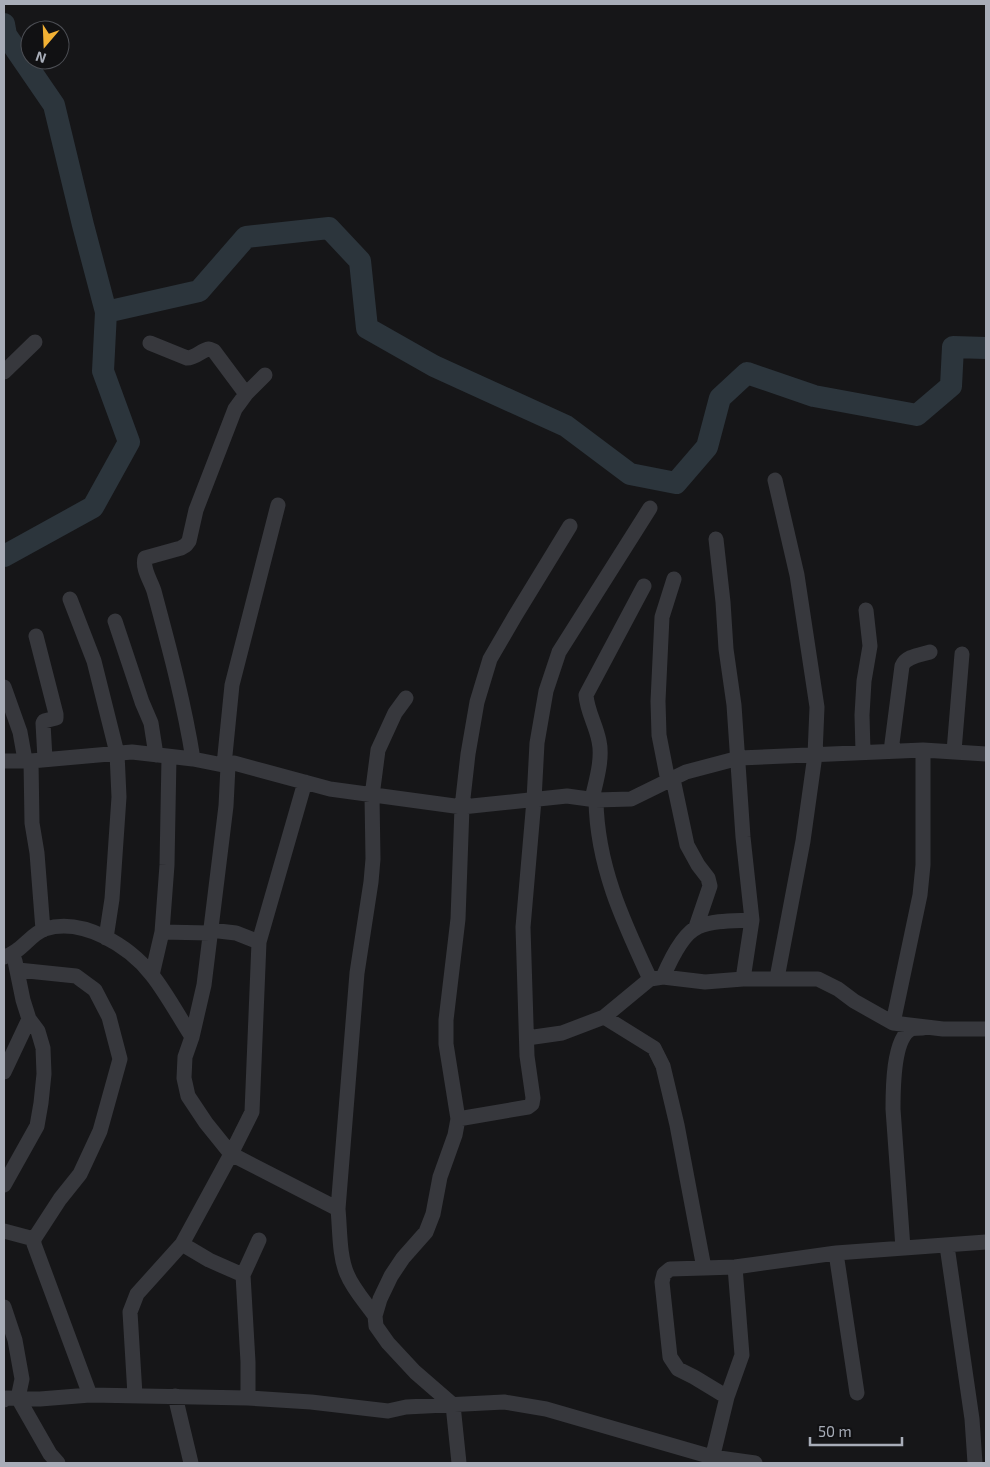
<svg xmlns="http://www.w3.org/2000/svg" width="990" height="1467" font-family="'Exo 2',sans-serif">
	<style>
		.lines { fill: none; stroke-linecap: round; stroke-linejoin: round }
		.river { stroke: #2c353c; stroke-width: 22 }
		.street { stroke: #37383d; stroke-width: 15 }
	</style>
	<rect width="100%" height="100%" fill="#161618"/>
	<g class="lines">
		<path class="river" d="M 4,24 L 6,35 L 54,105 L 83,225 L 106,312 L 103,371 L 129,442 L 93,507 L 4,556
			M 106,312 L 199,291 L 246,237 L 329,228 L 360,261 L 367,328 L 434,366 L 566,426 L 630,474 L 676,483 L 707,447 L 720,398 L 747,373 L 814,396 L 917,415 L 951,386 L 953,347 L 986,348"/>
		<path class="street" d="M 150,343 L 187,358 C 196,358 201,350 209,349 L 214,351 L 246,394
			M 4,372 L 35,342
			M 775,480 L 797,575 L 817,707 L 815,755 L 803,841 L 777,978
			M 716,539 L 723,602 L 726,649 L 734,705 L 743,837 L 752,920 L 743,979
			M 70,599 L 94,661 L 117,753 L 119,797 L 112,899 L 106,938
			M 115,621 L 142,702 L 151,723 L 156,755
			M 36,636 L 56,714 L 56,718 L 44,721 L 43,723 L 45,759
			M 4,687 L 20,732 L 25,760
			M 891,751 L 902,666 C 906,656 920,655 930,652
			M 954,751 L 962,654
			M 863,752 L 862,715 L 864,681 L 870,646 L 866,610
			M 193,759 C 184,702 169,647 154,591 C 151,581 142,569 145,558 L 181,548 L 186,545 L 189,541 L 196,510 L 235,409 L 246,394 L 265,375
			M 4,761 L 31,761
			M 224,765 L 232,685 L 278,505
			M 228,766 L 226,806 L 204,985 L 192,1037 L 185,1057 L 184,1078 L 188,1096 L 206,1123 L 231,1154 L 338,1209 C 340,1229 339,1256 347,1274 C 353,1289 366,1303 375,1316
			M 673,779 L 687,845 L 698,865 L 708,878 L 710,886 L 696,927
			M 668,781 L 659,735 L 658,701 L 662,617 L 674,579
			M 592,799 C 596,781 603,759 599,741 C 596,725 587,711 586,695 L 644,586
			M 596,800 C 597,866 623,921 650,979
			M 43,930 L 37,853 L 32,823 L 31,761 L 132,752 L 193,759 L 228,766 L 234,763 L 330,789 L 462,807 L 567,796 L 596,800 L 631,799 L 686,772 L 739,758 L 923,750 L 986,754
			M 210,930 L 236,933 L 259,942
			M 162,932 L 210,933
			M 4,957 C 22,952 30,934 45,929 C 83,917 129,946 152,975 C 167,994 179,1017 192,1037
			M 18,970 L 76,976 L 95,990 L 109,1017 L 120,1059 L 100,1131 L 80,1174 L 60,1199 L 34,1239 L 34,1244 L 90,1395
			M 152,975 L 162,932 L 167,865 L 169,757
			M 663,977 C 669,963 683,933 698,927 C 714,920 734,921 752,920
			M 604,1017 L 654,1048 L 663,1066 L 677,1125 L 704,1268 L 670,1269 L 664,1274 L 662,1282 L 670,1357 L 678,1369 L 694,1377 L 727,1397
			M 893,1023 L 920,895 L 923,865 L 923,750
			M 527,1038 L 562,1033 L 604,1017 L 650,979 L 663,977 L 705,982 L 743,979 L 818,979 L 838,989 L 854,1001 L 893,1023 L 943,1029 L 986,1029
			M 4,1072 L 29,1019
			M 458,1119 L 528,1107 L 532,1104 L 533,1098 L 527,1056 L 523,927 L 534,800 L 537,743 L 546,691 L 559,652 L 650,508
			M 4,1185 L 37,1126 L 41,1103 L 44,1074 L 43,1048 L 38,1031 L 29,1019 L 23,1000 L 15,961
			M 338,1209 L 357,973 L 371,882 L 373,859 L 372,796 L 378,750 L 395,713 L 406,698
			M 4,1231 L 34,1239
			M 182,1244 L 209,1260 L 243,1275
			M 947,1246 L 972,1419 L 975,1463
			M 903,1248 L 893,1109 C 893,1090 893,1039 911,1029 C 914,1028 919,1028 923,1028
			M 836,1253 L 857,1393
			M 704,1268 L 735,1267 L 836,1253 L 986,1242
			M 4,1307 L 15,1340 L 22,1379 L 18,1398 L 50,1454 L 58,1463
			M 135,1395 L 130,1312 L 137,1294 L 182,1244 L 231,1154 L 252,1112 L 259,942 L 305,782
			M 175,1396 L 191,1463
			M 248,1398 L 248,1362 L 243,1275 L 259,1240
			M 4,1400 L 6,1398 L 40,1399 L 90,1395 L 248,1398 L 311,1402 L 388,1411 L 406,1407 L 504,1402 L 546,1409 L 712,1457 L 755,1463
			M 459,1463 L 453,1405 L 415,1372 L 388,1343 L 376,1326 L 375,1316 L 380,1299 L 391,1276 L 403,1258 L 426,1232 L 433,1214 L 440,1177 L 455,1135 L 458,1119 L 446,1044 L 446,1020 L 458,919 L 462,807 L 468,754 L 477,702 L 490,659 L 515,616 L 570,526
			M 711,1463 L 727,1397 L 742,1355 L 735,1267"/>
	</g>
	<rect width="990" height="1467" fill="none" stroke="#a8adb8" stroke-width="10"/>
	<g transform="translate(45 45) rotate(199)"><circle r="24" fill="#111113" stroke="#4d4f55"/>
	<path d="M0-4L9 19L0 12L-9 19Z" fill="#f2b134"/>
	<text y="-8" font-size="14" font-weight="bold" text-anchor="middle" fill="#a8adb8">N</text>
	</g>
	<path d="M810 1437v8h92v-8" fill="none" stroke="#a8adb8" stroke-width="2.5"/>
	<text x="818" y="1437" font-size="15" fill="#a8adb8" stroke="#111113" stroke-width="4" paint-order="stroke">50 m</text>
</svg>
